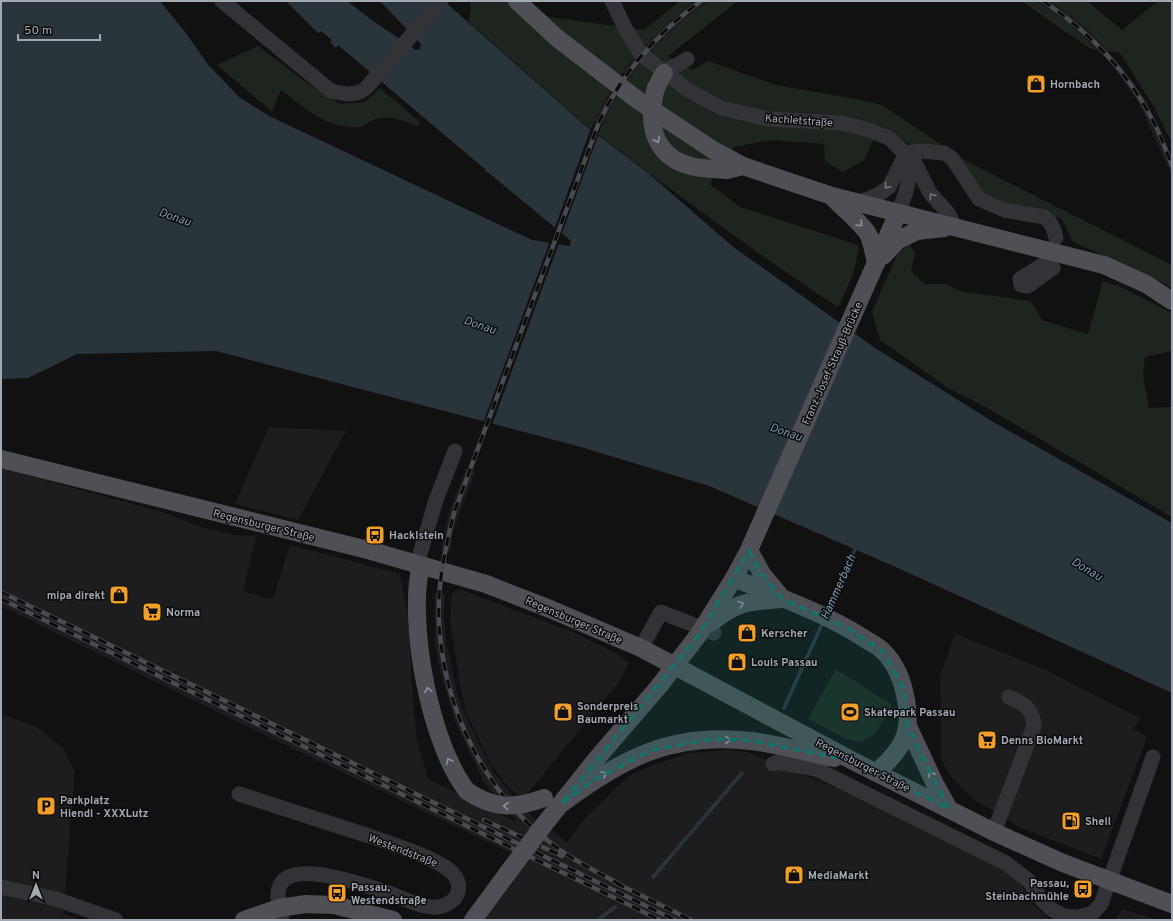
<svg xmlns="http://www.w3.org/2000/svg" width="1173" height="921" font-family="Overpass,sans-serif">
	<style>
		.built { fill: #1d1d1f }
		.green { fill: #1d251e }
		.water { fill: #2a353b }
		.pier { fill: #111112 }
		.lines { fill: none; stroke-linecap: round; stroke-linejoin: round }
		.stream { stroke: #2a353b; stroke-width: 3.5 }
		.minor { stroke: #323337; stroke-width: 15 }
		.major { stroke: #4e5056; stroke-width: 18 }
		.rail-casing { stroke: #494b50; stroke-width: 4.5 }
		.rail { stroke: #0c0c0d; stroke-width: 3; stroke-dasharray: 9; stroke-linecap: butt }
		.major-bridge { stroke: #4e5056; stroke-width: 18 }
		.oneway { stroke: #8d939c }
		.oneway2 { stroke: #70747b }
		.marked { fill: #0f766e; fill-opacity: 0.2; stroke: #0f766e; stroke-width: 3; stroke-dasharray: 8 5; stroke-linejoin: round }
		.labels { text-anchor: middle; stroke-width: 3; stroke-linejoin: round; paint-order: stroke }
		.poi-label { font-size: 11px; font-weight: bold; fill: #a2a9b3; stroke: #0c0c0d; text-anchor: start }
		.street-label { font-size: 11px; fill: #a2a9b3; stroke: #0c0c0d }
		.water-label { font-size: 12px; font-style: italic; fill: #789aaf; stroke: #0c0c0d }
	</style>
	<rect width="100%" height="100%" fill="#111112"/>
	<path class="built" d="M 709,1 L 667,34 L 638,65 L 629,77 L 622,72 L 632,58 L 660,29 L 694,2 Z
		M 1035,1 L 1049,1 L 1071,16 L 1093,34 L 1122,68 L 1145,99 L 1165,142 L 1172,158 L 1172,176 L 1138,102 L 1116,70 L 1086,37 L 1067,21 Z
		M 609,91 L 616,96 L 602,124 L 594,121 Z
		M 269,427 L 346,431 L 298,520 L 235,504 Z
		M 1,468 L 169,514 L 201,527 L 234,535 L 256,536 L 243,591 L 268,599 L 273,598 L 290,545 L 400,574 L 408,617 L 413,703 L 417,740 L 428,779 L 517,822 L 483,781 L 455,721 L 440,670 L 435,643 L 435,593 L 445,594 L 444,617 L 446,642 L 457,692 L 466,717 L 493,772 L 530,815 L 567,842 L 587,816 L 629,776 L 653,765 L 689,753 L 725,750 L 747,752 L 851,794 L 998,865 L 1020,883 L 1034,905 L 1050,920 L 473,920 L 519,857 L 244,725 L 1,606 Z
		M 466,469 L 475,472 L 454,529 L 450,552 L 440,551 L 449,512 Z
		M 459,589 L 570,631 L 618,654 L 629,663 L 619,682 L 527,794 L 519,796 L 509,788 L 491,764 L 466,712 L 461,690 L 450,621 L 452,593 Z
		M 955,634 L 1044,669 L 1140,718 L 1133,729 L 1147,737 L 1101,859 L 1021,828 L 975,800 L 953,779 L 941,760 L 940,676 Z
		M 1,714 L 37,727 L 63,748 L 75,772 L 63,914 L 83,920 L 1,920 Z
		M 1123,909 L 1158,920 L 1115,920 Z"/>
	<path class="green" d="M 471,1 L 522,1 L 549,17 L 644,30 L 680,1 L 695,1 C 648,39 613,73 591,130 L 469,22 Z
		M 709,1 L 738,1 L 668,56 L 693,70 L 708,61 L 776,85 L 856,99 L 882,105 L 948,149 L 912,146 L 880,125 L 864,160 L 843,172 L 825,161 L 824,144 L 769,140 L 734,147 L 710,184 L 740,207 L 858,245 C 858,268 848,286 838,307 C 755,253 677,194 598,135 C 618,81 661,33 709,1 Z
		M 1021,1 L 1035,1 L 1067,21 L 1098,50 L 1089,48 Z
		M 1049,1 L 1087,1 L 1122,30 L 1158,1 L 1172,1 L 1172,143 L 1154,107 L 1120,53 L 1108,51 L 1093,34 L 1071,16 Z
		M 258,46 L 310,85 L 340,104 L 365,102 L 380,88 L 421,123 L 417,126 C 400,120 391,114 373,120 C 369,122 364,126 360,127 C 328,130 305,108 281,90 L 272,112 L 217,65 Z
		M 954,155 L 1172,265 L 1172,289 L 1161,282 L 1072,241 L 1062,219 L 983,200 Z
		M 909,243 L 915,254 L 911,271 L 925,284 L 946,284 L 959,291 L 1031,301 L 1042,320 L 1088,334 L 1103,281 L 1121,287 L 1172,313 L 1172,351 L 1145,357 L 1143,376 L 1149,408 L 1172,407 L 1172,517 L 989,409 L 948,388 L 880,340 L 872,312 L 897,255 Z
		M 836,669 L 892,705 L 875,734 L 861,742 L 846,739 L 808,719 Z"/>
	<path class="water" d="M 1,1 L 160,1 L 185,32 L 209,66 L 222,79 L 239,97 L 269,116 L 532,240 L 570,246 L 571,241 L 489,173 L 485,172 L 486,170 L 338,45 L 336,48 L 330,42 L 332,40 L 321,31 L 320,33 L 317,32 L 286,1 L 347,1 L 373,21 L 416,50 L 420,49 L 421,44 L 380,1 L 444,1 L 588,128 L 648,173 L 732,246 L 777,278 L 875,348 L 995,423 L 1172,523 L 1172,693 L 898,568 L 709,486 L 581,447 L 216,351 L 77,354 L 28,378 L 1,379 Z"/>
	<path class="pier" d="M 591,128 L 599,133 L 561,236 L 554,230 Z
		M 550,241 L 559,243 L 492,425 L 483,423 Z"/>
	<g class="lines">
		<path class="stream" d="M 827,612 L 857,545
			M 784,708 L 823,622
			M 653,877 L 742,773
			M 598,920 L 615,907"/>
		<path class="minor" d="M 222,1 L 331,91 C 344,94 357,97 367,87 L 441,1
			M 612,1 L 625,28 L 641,54 L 688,90 L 721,108 L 768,119 L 841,123 L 869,130 L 889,138 L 915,163 L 930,193 L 948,213 L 955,227
			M 664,73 L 687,59
			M 904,153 L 922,151 L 944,153 L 952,158 L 979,199 L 1004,210 L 1044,217 C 1052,223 1054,229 1056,238
			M 857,203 L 878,195 L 889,187 L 905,156
			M 898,213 C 908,187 912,182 904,154
			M 1047,262 L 1020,279 L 1021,285 L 1028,286 L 1053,268
			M 417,564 L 436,500 L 455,451
			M 641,648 L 661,612 L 714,633
			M 773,764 L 777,762 L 816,769 L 1006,863 L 1029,881 L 1041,899 L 1051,909 L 1064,916 L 1078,917 L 1093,913 L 1101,904 L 1153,757
			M 239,794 C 282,808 326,822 369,836 C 394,845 422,853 445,867 C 450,870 456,876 458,882 C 460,889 457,897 452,901 C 446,905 439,908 432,907 C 415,906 399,896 383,891 C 362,884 298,862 282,882 C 274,891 280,909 282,920
			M 994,832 L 1034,726 C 1033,708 1024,704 1009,697
			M 1,887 L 56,899 L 116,920"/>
		<path class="major" d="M 517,1 L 557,38 L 639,101 L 713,150 L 743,166 L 832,196 L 1104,265 L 1146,284 L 1172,301
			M 656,88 L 664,73
			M 701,168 L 727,170 L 743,166
			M 832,197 C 841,206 865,226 869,236 C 873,245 874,255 876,264
			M 883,256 L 898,240 L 917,231 L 944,228
			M 1,459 L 368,550 L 486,584 L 550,609 L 641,648 L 853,761 L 994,832 L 1063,863 L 1172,904
			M 749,550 L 762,574 L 781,597
			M 421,565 C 407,622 430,744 467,791
			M 908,726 L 934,782 L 949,809
			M 876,773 C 900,751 913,735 906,700 C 903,682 896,664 883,651 C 878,646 871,643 865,639 C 825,613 778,597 734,578 L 749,550 L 898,213
			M 561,804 C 623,758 671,732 751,741 C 779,744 807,753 834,758
			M 543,826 L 598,757 L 660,685
			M 244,920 L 279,908 L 306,904 L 334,905 L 393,920
			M 473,920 L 507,874"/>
		<g class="rail-casing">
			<path id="rail" d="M 1043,1 C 1088,31 1128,72 1153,121 C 1161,135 1166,151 1172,166
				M 1,592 L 675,920
				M 1,599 L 660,920
				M 484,820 L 562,856
				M 616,883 L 691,920
				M 621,885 C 599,873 576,862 556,847 C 485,795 444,710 439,623 C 437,586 445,549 454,513 L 599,122 C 623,72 656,34 701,1"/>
		</g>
		<use href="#rail" class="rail"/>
		<path class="major-bridge" d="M 656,88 C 645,128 656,162 701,168
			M 711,623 C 737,601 750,601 783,599
			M 660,685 L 699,634 L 734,578
			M 467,791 C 494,809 514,809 544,798
			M 507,874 L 543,826"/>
	</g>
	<defs><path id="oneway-chevron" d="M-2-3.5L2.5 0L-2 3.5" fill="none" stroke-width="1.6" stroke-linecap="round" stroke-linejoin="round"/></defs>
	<g class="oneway">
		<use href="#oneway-chevron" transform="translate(657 140) rotate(63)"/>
		<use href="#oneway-chevron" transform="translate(860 224) rotate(46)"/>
		<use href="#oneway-chevron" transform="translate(741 604) rotate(-22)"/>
		<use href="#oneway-chevron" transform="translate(428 690) rotate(-101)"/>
		<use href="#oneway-chevron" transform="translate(728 740) rotate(3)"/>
		<use href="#oneway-chevron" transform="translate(449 761) rotate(-116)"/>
		<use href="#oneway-chevron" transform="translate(604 774) rotate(-30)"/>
		<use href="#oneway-chevron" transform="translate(931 774) rotate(-115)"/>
		<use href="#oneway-chevron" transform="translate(506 806) rotate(-178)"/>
	</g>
	<g class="oneway2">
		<use href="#oneway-chevron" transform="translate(887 186) rotate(131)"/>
		<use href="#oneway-chevron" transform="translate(932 196) rotate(-125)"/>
	</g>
	<path class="marked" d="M 749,550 L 762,574 L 783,599 L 846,627 L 883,651 L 904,688 L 908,726 L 949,809 L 853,761 L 752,741 L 714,739 L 652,750 L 594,780 L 561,804 L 699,634 Z"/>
	<defs>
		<g id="shop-square" transform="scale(1)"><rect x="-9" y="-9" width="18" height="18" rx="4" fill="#f29e29" stroke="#0c0c0d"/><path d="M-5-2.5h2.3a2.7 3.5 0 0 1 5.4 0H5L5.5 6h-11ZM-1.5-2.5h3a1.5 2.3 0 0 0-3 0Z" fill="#111"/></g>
		<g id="bus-square" transform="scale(1)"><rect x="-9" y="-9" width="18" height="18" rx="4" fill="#f29e29" stroke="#0c0c0d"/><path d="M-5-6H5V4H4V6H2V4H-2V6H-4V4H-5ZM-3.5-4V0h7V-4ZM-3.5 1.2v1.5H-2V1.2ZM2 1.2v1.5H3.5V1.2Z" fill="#111"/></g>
		<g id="supermarket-square" transform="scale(1)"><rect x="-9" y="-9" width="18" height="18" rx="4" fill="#f29e29" stroke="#0c0c0d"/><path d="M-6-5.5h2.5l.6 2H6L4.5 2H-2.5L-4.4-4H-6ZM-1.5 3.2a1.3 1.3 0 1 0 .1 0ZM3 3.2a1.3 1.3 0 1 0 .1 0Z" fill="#111"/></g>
		<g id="stadium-square" transform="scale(1)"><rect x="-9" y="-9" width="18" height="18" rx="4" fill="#f29e29" stroke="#0c0c0d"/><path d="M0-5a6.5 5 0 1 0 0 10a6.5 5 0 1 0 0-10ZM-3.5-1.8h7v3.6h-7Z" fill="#111"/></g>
		<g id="parking-square" transform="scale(1)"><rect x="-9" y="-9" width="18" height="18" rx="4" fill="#f29e29" stroke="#0c0c0d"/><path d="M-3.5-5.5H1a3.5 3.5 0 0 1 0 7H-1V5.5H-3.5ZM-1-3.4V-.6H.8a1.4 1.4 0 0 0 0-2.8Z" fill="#111"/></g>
		<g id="fuel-square" transform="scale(1)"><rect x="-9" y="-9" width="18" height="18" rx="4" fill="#f29e29" stroke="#0c0c0d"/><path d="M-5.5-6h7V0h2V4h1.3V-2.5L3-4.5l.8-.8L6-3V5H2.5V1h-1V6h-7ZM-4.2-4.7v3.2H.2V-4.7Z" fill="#111"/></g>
	</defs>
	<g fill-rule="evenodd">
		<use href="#shop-square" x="1036" y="84"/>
		<use href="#bus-square" x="375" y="535"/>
		<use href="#shop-square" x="119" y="595"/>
		<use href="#supermarket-square" x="152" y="612"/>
		<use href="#shop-square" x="747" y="633"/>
		<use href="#shop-square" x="737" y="662"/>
		<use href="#shop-square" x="563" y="712"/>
		<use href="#stadium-square" x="850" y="712"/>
		<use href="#supermarket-square" x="987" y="740"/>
		<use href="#parking-square" x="46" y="806"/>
		<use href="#fuel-square" x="1071" y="821"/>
		<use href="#shop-square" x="794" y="875"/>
		<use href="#bus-square" x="1083" y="889"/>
		<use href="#bus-square" x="337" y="893"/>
	</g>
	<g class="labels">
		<g class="poi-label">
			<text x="1050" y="88">Hornbach</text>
			<text x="389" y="539">Hacklstein</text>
			<text x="105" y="599" text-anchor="end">mipa direkt</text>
			<text x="166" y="616">Norma</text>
			<text x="761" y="637">Kerscher</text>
			<text x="751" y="666">Louis Passau</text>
			<text x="577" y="710">Sonderpreis<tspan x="577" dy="13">Baumarkt</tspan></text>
			<text x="864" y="716">Skatepark Passau</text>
			<text x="1001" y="744">Denns BioMarkt</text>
			<text x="60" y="804">Parkplatz<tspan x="60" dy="13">Hiendl - XXXLutz</tspan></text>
			<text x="1085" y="825">Shell</text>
			<text x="808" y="879">MediaMarkt</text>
			<text x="1069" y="887" text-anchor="end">Passau,<tspan x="1069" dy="13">Steinbachmühle</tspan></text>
			<text x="351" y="891">Passau,<tspan x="351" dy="13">Westendstraße</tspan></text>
		</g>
		<g class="street-label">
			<text transform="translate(799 120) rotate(4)" y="4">Kachletstraße</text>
			<text transform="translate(832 363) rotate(-66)" y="4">Franz-Josef-Strauß-Brücke</text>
			<text transform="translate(264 525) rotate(14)" y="4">Regensburger Straße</text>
			<text transform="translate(574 620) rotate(23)" y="4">Regensburger Straße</text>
			<text transform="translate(863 765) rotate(27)" y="4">Regensburger Straße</text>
			<text transform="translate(403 850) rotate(21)" y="4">Westendstraße</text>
		</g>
		<g class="water-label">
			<text transform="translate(175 217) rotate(19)" y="4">Donau</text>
			<text transform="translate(480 325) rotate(19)" y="4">Donau</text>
			<text transform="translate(786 432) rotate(19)" y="4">Donau</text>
			<text transform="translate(1087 569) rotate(31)" y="4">Donau</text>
			<text transform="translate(838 587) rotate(-66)" y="4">Hammerbach</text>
		</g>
	</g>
	<rect width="1173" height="921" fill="none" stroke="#a2a9b3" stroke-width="4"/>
	<g transform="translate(36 885)" stroke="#0c0c0d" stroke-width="3" paint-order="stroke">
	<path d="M0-3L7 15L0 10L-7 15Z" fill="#a2a9b3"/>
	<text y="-6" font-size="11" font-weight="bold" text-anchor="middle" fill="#a2a9b3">N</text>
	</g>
	<path d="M18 34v6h82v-6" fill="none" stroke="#a2a9b3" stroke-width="2"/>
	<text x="24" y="34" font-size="12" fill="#a2a9b3" stroke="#0c0c0d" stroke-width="3" paint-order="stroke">50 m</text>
</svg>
